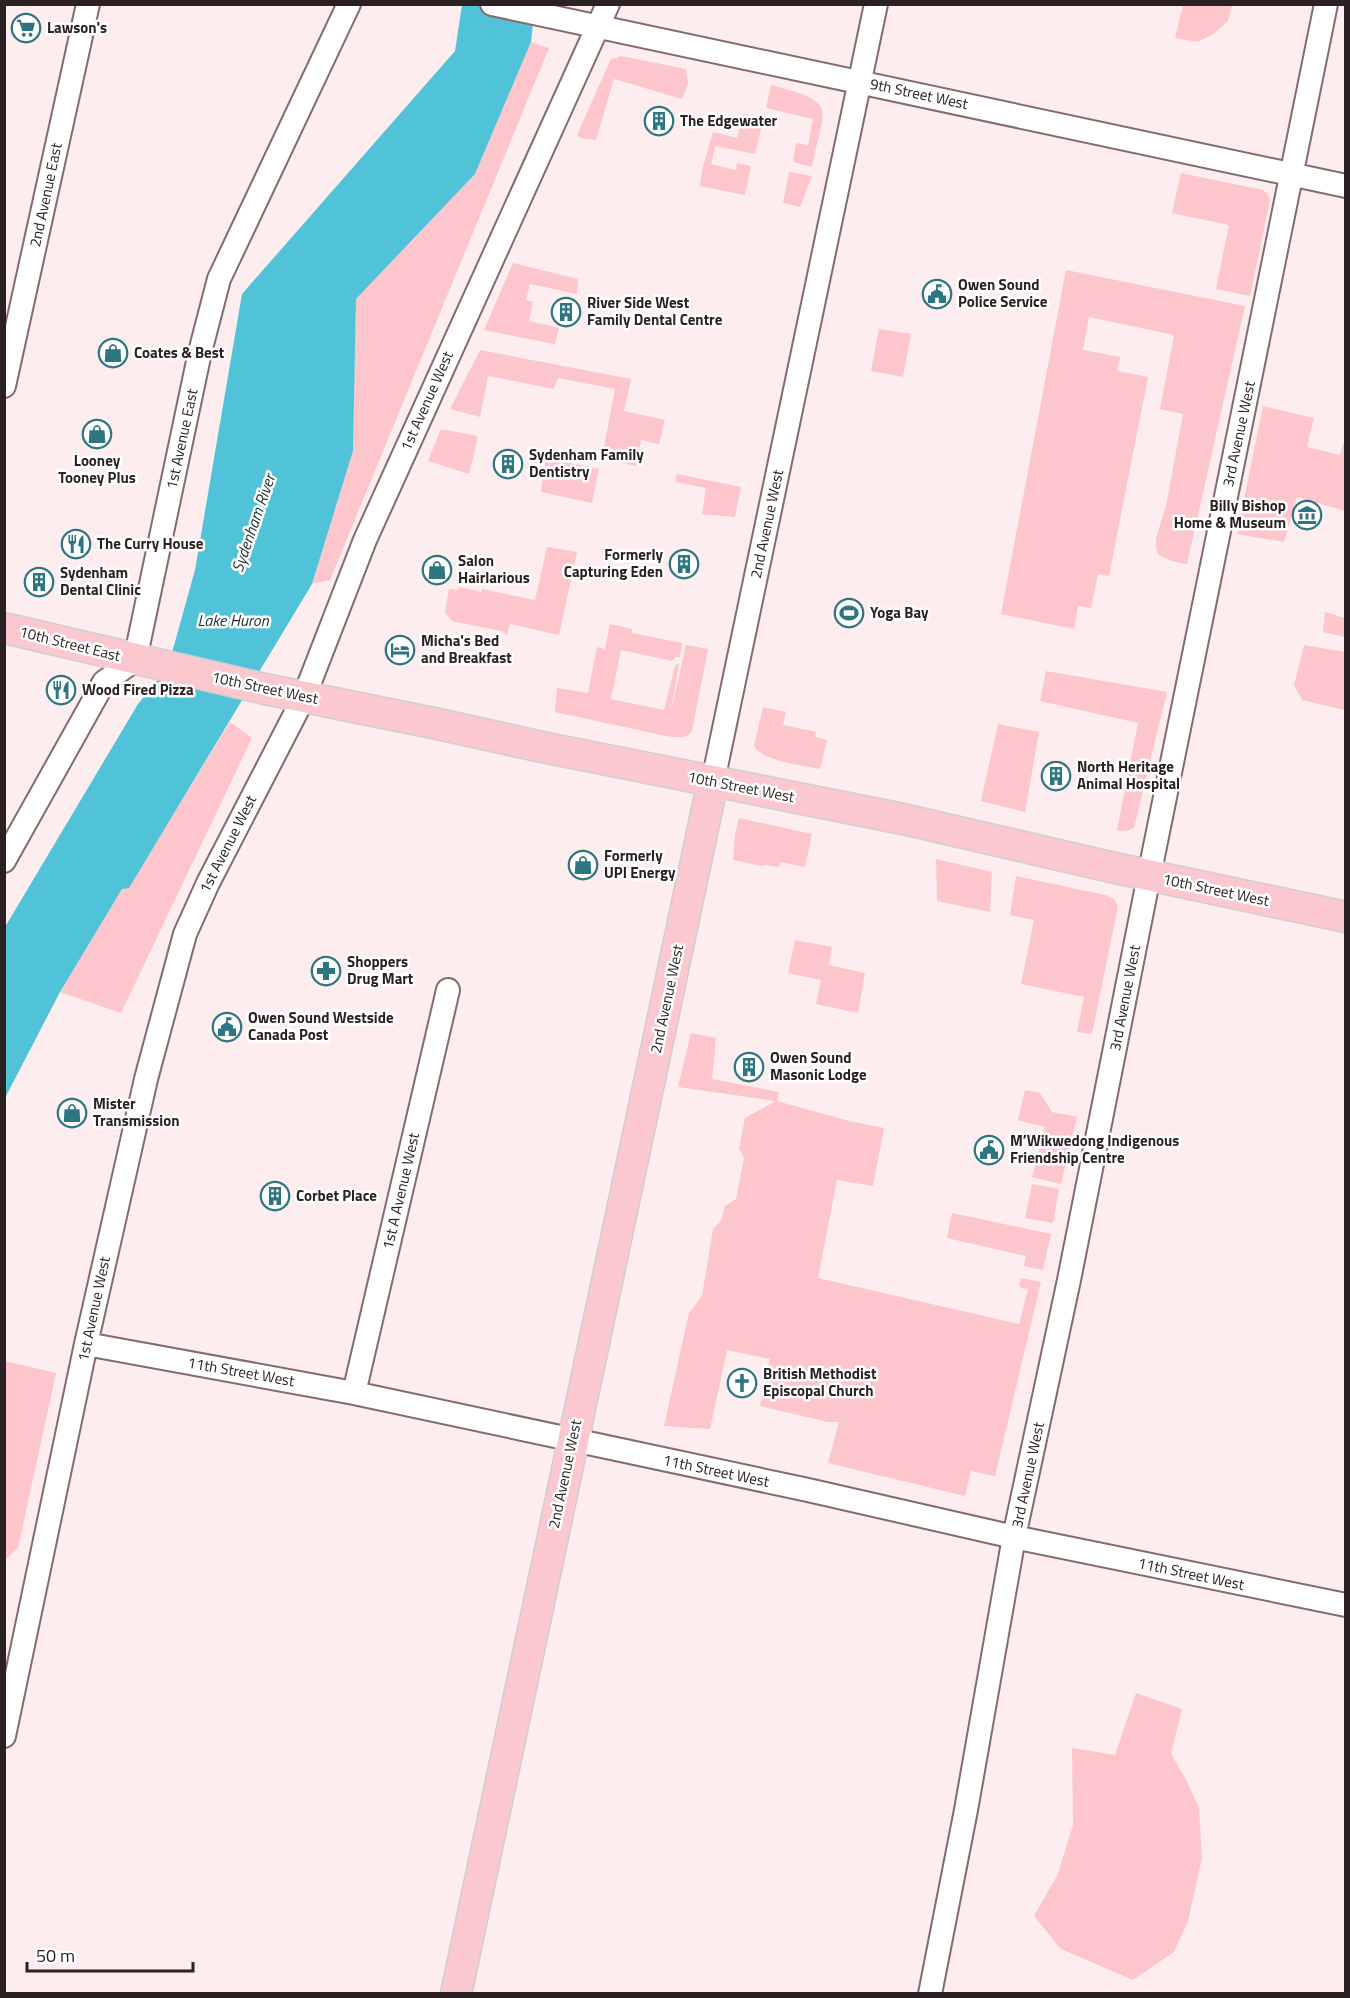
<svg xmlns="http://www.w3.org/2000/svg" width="1350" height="1998" font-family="'Titillium Web',sans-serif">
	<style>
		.green { fill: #fdc5cc }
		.water { fill: #51c3d8 }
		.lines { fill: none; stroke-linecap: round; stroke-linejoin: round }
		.minor-casing { stroke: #846b6e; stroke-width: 26 }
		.major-casing { stroke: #d0cece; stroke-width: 33 }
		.minor { stroke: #fff; stroke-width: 22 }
		.major { stroke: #fbc8d0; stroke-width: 30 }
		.labels { text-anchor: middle; stroke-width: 5; stroke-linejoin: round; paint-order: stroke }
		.poi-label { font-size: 15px; font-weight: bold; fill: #2b2122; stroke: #fff; text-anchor: start }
		.street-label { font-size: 15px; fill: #2b2122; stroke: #fff }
		.water-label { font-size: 16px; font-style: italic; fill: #192d31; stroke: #fff }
	</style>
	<rect width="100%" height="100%" fill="#feedee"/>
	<path class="green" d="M 1183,5 L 1183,4 L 1232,5 L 1228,21 L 1213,34 L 1198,42 L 1175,38 Z
		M 531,42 L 549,48 L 330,580 L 312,584 L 353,451 L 356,299 L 475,174 Z
		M 621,56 L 686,69 L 688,84 L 682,99 L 614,79 L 596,140 L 581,138 L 577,135 L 611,59 Z
		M 771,85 C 841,103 823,107 812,167 L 793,162 L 796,143 L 808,145 L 813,119 L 766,108 Z
		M 743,114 L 764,118 L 755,154 L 715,146 L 711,164 L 736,170 L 737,163 L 751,166 L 745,195 L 700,186 L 702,170 L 713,132 L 737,138 Z
		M 789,172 L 812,176 L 800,207 L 783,203 Z
		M 1181,173 L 1263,190 L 1268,194 L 1270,200 L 1250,296 L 1216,289 L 1229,225 L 1172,213 Z
		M 513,263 L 578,279 L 577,294 L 530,284 L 526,300 L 533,302 L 529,321 L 559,328 L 555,344 L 484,330 Z
		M 1066,270 L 1245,306 L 1187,564 L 1172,561 L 1159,555 L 1156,549 L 1156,538 L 1166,506 L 1183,414 L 1160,409 L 1174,335 L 1089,317 L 1083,350 L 1120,357 L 1117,371 L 1148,377 L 1109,576 L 1098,574 L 1091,608 L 1078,606 L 1074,629 L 1001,614 Z
		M 879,329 L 911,334 L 903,377 L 871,371 Z
		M 480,350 L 631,379 L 624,411 L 665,420 L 659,444 L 641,440 L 636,466 L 602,458 L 615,389 L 558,378 L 554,389 L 488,376 L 480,417 L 450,409 Z
		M 1263,406 L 1314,418 L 1307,447 L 1340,455 L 1343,444 L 1345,445 L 1345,511 L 1297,497 L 1284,542 L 1237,534 Z
		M 441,429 L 477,436 L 477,442 L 469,474 L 428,461 Z
		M 546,458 L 599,469 L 592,503 L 541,492 Z
		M 677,474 L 741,487 L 735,517 L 702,514 L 706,488 L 675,482 Z
		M 547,547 L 577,552 L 559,635 L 510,624 L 507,635 L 501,631 L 452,621 L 445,612 L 449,589 L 458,590 L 459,587 L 481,592 L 482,589 L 535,600 Z
		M 1325,612 L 1345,618 L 1345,637 L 1323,632 Z
		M 610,624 L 632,629 L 632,633 L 682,643 L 680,657 L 675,657 L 672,661 L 621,650 L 611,699 L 664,710 L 675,666 L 679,663 L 671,712 L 686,645 L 708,649 L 692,731 C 685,740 677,737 666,736 L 555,712 L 557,688 L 588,693 L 597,647 L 605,649 Z
		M 1304,645 L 1345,652 L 1345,710 L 1302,700 L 1294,685 Z
		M 1046,671 L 1167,692 L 1134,828 L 1127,831 L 1117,830 L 1138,723 L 1040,701 Z
		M 763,707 L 786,712 L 783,725 L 816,732 L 815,737 L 827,740 L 820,769 C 802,765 764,762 754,746 Z
		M 230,722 L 252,738 L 121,1013 L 60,992 L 122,889 L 129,887 Z
		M 998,724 L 1039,732 L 1025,812 L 981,801 Z
		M 739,818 L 812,834 L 805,867 L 780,862 L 779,867 L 767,865 L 761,866 L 733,860 L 735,834 Z
		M 936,859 L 992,872 L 990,912 L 937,901 Z
		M 1016,876 L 1105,895 L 1114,899 L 1118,906 L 1092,1034 L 1077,1032 L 1084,997 L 1021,984 L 1034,920 L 1010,915 Z
		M 795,940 L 832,947 L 829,965 L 865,973 L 858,1013 L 816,1004 L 821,980 L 788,973 Z
		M 691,1033 L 716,1038 L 712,1079 L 779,1092 L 777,1101 L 849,1121 L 884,1128 L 873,1186 L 837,1180 L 818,1278 L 1019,1324 L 1028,1289 L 1019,1287 L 1021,1278 L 1041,1282 L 995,1476 L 971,1471 L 965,1496 L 828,1463 L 839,1422 L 828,1422 L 760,1406 L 770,1359 L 727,1350 L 710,1429 L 664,1426 L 689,1313 L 702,1296 L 713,1229 L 721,1221 L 725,1206 L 736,1199 L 744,1158 L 739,1149 L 745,1118 L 776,1101 L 678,1087 Z
		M 1025,1090 L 1040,1093 L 1052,1112 L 1077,1117 L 1061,1184 L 1032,1177 L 1045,1127 L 1018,1120 Z
		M 1032,1184 L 1059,1189 L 1053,1223 L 1025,1218 Z
		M 952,1213 L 1051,1234 L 1043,1270 L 1024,1266 L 1026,1256 L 947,1238 Z
		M 5,1361 L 56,1373 L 18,1548 L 5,1560 Z
		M 1136,1693 L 1182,1709 L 1171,1754 L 1185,1778 L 1199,1808 L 1202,1858 L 1188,1921 L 1174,1952 L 1133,1980 L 1061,1949 L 1034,1916 L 1057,1876 L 1073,1825 L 1072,1748 L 1115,1755 Z"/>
	<path class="water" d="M 462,5 L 535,5 L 531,42 L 475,174 L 356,299 L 353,451 L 312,584 L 129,888 L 122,889 L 60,992 L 5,1098 L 5,927 L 138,704 L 168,667 L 195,570 L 242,294 L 455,51 Z"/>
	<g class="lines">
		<g class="minor-casing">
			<path id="minor" d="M 492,4 L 1346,186
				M 4,386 L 88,4
				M 713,781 L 876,4
				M 4,861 L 104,682 L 135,660 L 200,352 L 219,279 L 349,4
				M 86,1344 L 354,1393 L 808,1490 L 1014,1537 L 1346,1605
				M 354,1393 L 448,990
				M 4,1736 L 86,1344 L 146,1079 L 185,934 L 208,883 L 304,697 L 365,540 L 608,4
				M 930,1994 L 966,1810 L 1014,1537 L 1069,1280 L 1149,876 L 1326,4"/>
		</g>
		<g class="major-casing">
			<path id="major" d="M 4,628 L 265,689 L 438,724 L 542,747 L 903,819 L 1115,868 L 1346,917
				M 456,1994 L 713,781"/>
		</g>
		<use href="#minor" class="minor"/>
		<use href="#major" class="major"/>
	</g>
	<defs>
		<g id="supermarket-ring" transform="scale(1.5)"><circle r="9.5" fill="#fff" stroke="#2e7582" stroke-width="1.5"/><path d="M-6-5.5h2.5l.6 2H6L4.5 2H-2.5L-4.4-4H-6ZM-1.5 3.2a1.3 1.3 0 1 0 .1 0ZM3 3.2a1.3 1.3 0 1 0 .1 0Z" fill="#2e7582"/></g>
		<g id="building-ring" transform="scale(1.5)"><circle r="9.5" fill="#fff" stroke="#2e7582" stroke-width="1.5"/><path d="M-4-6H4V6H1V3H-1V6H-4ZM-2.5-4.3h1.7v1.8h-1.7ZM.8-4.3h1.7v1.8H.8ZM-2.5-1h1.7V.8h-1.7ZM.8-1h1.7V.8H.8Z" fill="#2e7582"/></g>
		<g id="civic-ring" transform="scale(1.5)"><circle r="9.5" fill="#fff" stroke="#2e7582" stroke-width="1.5"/><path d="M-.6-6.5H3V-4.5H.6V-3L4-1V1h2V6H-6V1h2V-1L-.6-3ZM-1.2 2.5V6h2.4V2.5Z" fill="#2e7582"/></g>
		<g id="shop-ring" transform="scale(1.5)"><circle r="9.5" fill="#fff" stroke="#2e7582" stroke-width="1.5"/><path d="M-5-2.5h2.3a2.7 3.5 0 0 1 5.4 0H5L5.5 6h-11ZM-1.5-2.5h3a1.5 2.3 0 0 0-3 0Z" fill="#2e7582"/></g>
		<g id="museum-ring" transform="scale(1.5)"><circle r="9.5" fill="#fff" stroke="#2e7582" stroke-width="1.5"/><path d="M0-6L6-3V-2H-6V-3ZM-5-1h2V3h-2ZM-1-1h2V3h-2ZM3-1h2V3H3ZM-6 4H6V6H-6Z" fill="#2e7582"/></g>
		<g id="restaurant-ring" transform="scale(1.5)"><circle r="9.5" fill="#fff" stroke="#2e7582" stroke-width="1.5"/><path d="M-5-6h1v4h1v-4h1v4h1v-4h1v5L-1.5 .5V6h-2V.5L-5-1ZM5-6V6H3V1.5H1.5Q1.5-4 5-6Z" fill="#2e7582"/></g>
		<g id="stadium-ring" transform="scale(1.5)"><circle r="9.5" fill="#fff" stroke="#2e7582" stroke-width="1.5"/><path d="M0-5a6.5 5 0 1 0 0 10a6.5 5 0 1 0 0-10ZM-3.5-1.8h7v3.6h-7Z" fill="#2e7582"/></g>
		<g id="hotel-ring" transform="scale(1.5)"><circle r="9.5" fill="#fff" stroke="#2e7582" stroke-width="1.5"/><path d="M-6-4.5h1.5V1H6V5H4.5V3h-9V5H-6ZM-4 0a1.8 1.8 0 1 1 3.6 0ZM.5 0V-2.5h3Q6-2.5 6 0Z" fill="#2e7582"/></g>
		<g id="pharmacy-ring" transform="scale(1.5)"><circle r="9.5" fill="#fff" stroke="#2e7582" stroke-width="1.5"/><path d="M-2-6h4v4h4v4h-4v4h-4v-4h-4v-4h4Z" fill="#2e7582"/></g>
		<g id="church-ring" transform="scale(1.5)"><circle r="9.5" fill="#fff" stroke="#2e7582" stroke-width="1.5"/><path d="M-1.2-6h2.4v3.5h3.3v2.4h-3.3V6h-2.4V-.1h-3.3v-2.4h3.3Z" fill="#2e7582"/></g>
	</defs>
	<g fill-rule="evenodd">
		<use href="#supermarket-ring" x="26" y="28"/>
		<use href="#building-ring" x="659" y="121"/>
		<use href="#civic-ring" x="937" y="294"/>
		<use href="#building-ring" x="566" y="312"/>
		<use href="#shop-ring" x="113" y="353"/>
		<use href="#shop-ring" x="97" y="434"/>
		<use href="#building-ring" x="508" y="464"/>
		<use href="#museum-ring" x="1307" y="515"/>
		<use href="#restaurant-ring" x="76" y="544"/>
		<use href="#building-ring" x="684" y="564"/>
		<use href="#shop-ring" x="437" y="570"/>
		<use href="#building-ring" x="39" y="582"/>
		<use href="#stadium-ring" x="849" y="613"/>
		<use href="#hotel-ring" x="400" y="650"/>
		<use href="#restaurant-ring" x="61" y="690"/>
		<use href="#building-ring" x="1056" y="776"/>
		<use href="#shop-ring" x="583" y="865"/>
		<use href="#pharmacy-ring" x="326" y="971"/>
		<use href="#civic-ring" x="227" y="1027"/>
		<use href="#building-ring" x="749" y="1067"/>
		<use href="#shop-ring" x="72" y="1113"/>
		<use href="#civic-ring" x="989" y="1150"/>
		<use href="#building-ring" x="275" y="1196"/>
		<use href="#church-ring" x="742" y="1383"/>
	</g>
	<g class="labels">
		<g class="poi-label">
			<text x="47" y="33">Lawson's</text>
			<text x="680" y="126">The Edgewater</text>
			<text x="958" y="290">Owen Sound<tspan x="958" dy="17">Police Service</tspan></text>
			<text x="587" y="308">River Side West<tspan x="587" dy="17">Family Dental Centre</tspan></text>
			<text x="134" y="358">Coates &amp; Best</text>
			<text x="529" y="460">Sydenham Family<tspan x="529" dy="17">Dentistry</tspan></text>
			<text x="97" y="466" text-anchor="middle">Looney<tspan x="97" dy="17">Tooney Plus</tspan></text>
			<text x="1286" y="511" text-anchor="end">Billy Bishop<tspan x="1286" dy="17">Home &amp; Museum</tspan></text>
			<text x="97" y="549">The Curry House</text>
			<text x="663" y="560" text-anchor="end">Formerly<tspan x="663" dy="17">Capturing Eden</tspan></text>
			<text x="458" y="566">Salon<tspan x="458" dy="17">Hairlarious</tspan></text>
			<text x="60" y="578">Sydenham<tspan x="60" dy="17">Dental Clinic</tspan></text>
			<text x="870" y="618">Yoga Bay</text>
			<text x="421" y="646">Micha's Bed<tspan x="421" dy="17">and Breakfast</tspan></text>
			<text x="82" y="695">Wood Fired Pizza</text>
			<text x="1077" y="772">North Heritage<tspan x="1077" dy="17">Animal Hospital</tspan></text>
			<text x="604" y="861">Formerly<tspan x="604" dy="17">UPI Energy</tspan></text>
			<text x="347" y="967">Shoppers<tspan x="347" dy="17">Drug Mart</tspan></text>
			<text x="248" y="1023">Owen Sound Westside<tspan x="248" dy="17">Canada Post</tspan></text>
			<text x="770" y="1063">Owen Sound<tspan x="770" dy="17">Masonic Lodge</tspan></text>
			<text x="93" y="1109">Mister<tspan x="93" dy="17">Transmission</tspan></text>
			<text x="1010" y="1146">M’Wikwedong Indigenous<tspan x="1010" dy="17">Friendship Centre</tspan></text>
			<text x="296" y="1201">Corbet Place</text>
			<text x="763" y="1379">British Methodist<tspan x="763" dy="17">Episcopal Church</tspan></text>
		</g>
		<g class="street-label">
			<text transform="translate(919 94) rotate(12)" y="5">9th Street West</text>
			<text transform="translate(46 195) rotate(-78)" y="5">2nd Avenue East</text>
			<text transform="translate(427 401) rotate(-66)" y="5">1st Avenue West</text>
			<text transform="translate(1239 434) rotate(-78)" y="5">3rd Avenue West</text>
			<text transform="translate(182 439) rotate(-78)" y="5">1st Avenue East</text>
			<text transform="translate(767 524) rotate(-78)" y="5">2nd Avenue West</text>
			<text transform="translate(70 644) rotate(14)" y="5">10th Street East</text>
			<text transform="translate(265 688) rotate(12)" y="5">10th Street West</text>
			<text transform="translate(741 787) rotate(11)" y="5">10th Street West</text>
			<text transform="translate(228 844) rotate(-63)" y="5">1st Avenue West</text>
			<text transform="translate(1216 890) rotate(12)" y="5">10th Street West</text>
			<text transform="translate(1125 998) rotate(-79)" y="5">3rd Avenue West</text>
			<text transform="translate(667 999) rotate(-78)" y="5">2nd Avenue West</text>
			<text transform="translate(401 1191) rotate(-77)" y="5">1st A Avenue West</text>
			<text transform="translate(94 1309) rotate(-78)" y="5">1st Avenue West</text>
			<text transform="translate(241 1372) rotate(10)" y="5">11th Street West</text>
			<text transform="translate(716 1471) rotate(12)" y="5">11th Street West</text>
			<text transform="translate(565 1474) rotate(-78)" y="5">2nd Avenue West</text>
			<text transform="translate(1028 1475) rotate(-78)" y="5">3rd Avenue West</text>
			<text transform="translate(1191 1574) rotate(12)" y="5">11th Street West</text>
		</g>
		<g class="water-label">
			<text transform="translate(253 523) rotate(-71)" y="6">Sydenham River</text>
			<text x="233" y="626">Lake Huron</text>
		</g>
	</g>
	<rect width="1350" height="1998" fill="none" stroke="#2b2122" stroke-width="12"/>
	<path d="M27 1962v9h166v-9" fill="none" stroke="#2b2122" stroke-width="3"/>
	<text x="36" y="1962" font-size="18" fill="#2b2122" stroke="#ffffff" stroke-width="4.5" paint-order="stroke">50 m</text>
</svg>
